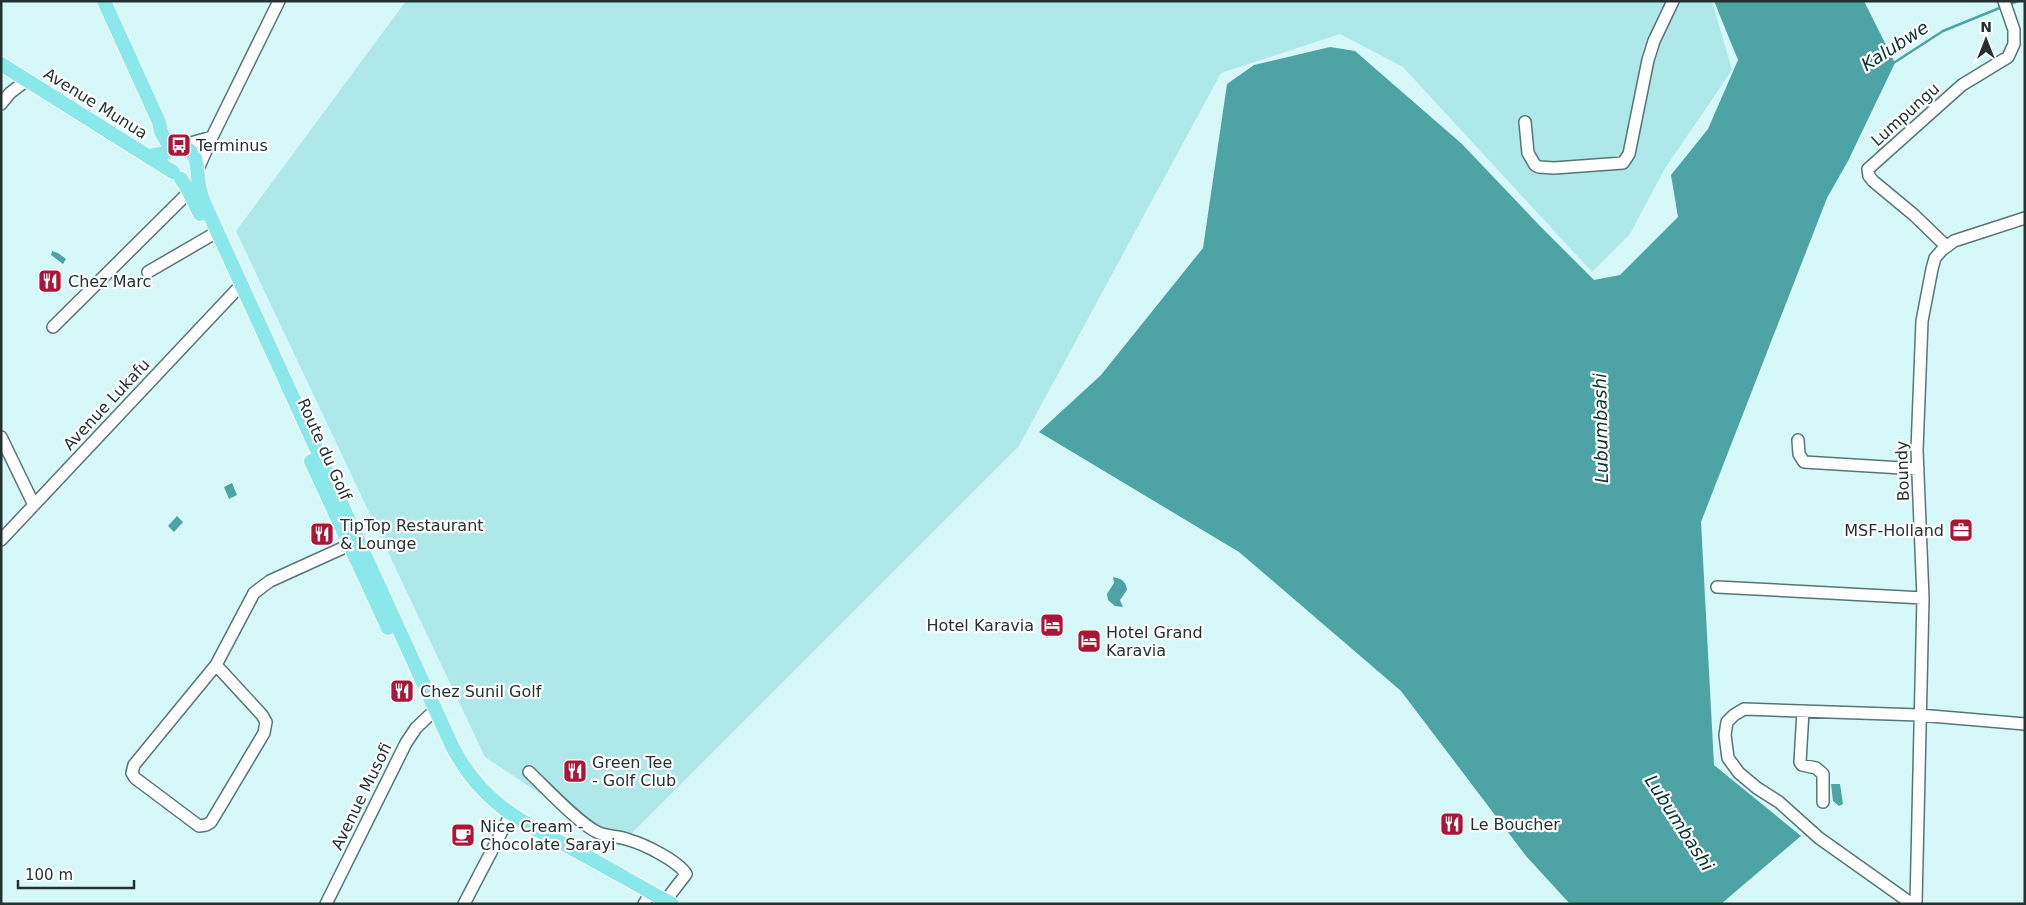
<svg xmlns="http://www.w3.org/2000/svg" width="2026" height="905" font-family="'DejaVu Sans',sans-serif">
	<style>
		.green { fill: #aee8e8 }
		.water { fill: #4ea3a4 }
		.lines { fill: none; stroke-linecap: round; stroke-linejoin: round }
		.stream { stroke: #4ea3a4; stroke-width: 2.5 }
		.minor-casing { stroke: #587576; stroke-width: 14 }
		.major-casing { stroke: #fff; stroke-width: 16 }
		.minor { stroke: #fff; stroke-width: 11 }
		.major { stroke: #8be8ea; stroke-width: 14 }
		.labels { text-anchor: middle; stroke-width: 4.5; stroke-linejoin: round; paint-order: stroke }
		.street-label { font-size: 16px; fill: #243131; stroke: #fff }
		.poi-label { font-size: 16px; fill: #243131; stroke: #fff; text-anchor: start }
		.water-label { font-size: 18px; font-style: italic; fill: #063232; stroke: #fff }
	</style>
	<rect width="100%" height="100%" fill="#d7f8f8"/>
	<path class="green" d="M 406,1 L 1712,1 L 1732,70 L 1664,170 L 1630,234 L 1592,272 L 1403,67 L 1340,34 L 1221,73 L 1019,446 L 619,846 L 485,757 L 236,231 Z"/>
	<path class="water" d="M 1714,1 L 1864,1 L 1895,63 L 1848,161 L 1827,198 L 1701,522 L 1714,765 L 1801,836 L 1721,904 L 1570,904 L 1526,856 L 1401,691 L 1239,552 L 1039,432 L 1101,375 L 1203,248 L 1227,84 L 1254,65 L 1330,47 L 1355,51 L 1462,144 L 1539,225 L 1594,280 L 1620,275 L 1678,217 L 1671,175 L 1708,129 L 1738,60 Z
		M 52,251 L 58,253 L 66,259 L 63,264 L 51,255 Z
		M 232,483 L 237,495 L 229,499 L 224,487 Z
		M 177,516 L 183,522 L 174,532 L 168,526 Z
		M 1113,577 C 1122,579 1126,581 1127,590 L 1120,600 L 1123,607 L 1115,606 L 1108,600 L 1107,594 L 1114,583 Z
		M 1831,784 L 1840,784 L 1843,804 L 1839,806 L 1833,801 Z"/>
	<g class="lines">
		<path class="stream" d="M 2010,4 L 2018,1
			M 1892,64 L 1943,31 L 2002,7"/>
		<g class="minor-casing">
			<path id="minor" d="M 1,104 L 10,93 L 27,80
				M 1525,122 L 1528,153 L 1535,165 L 1539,167 L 1554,168 L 1623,163 L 1629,154 L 1648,60 L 1654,41 L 1673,1
				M 180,146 L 212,137
				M 198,169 L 212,137 L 279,1
				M 1946,246 L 1914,215 L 1873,181 L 1869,176 L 1868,169 L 1962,85 L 2008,57 L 2014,44 L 2014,30 L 2004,1
				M 148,272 L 210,236
				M 53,327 L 189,192
				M 1,437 L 34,505
				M 1798,440 L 1799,454 L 1804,462 L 1918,469
				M 1,540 L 241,285
				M 1717,587 L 1923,598
				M 216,665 L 262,715 L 266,722 L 264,733 L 211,822 L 206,825 L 199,826 L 135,778 L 132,773 L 134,765 L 216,665 L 254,593 L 270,581 L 356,542
				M 1803,711 L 1800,762 L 1802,765 L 1816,768 L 1823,774 L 1823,802
				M 529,772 C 545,787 580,825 599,833 C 609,837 620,836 629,840 C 644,844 678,861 686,874 L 683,878 L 663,904
				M 326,904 L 406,743 L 416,728 L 435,710
				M 464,904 L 511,814
				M 644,904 L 651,892
				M 1912,904 L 1819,838 L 1779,802 L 1757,788 L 1739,773 L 1728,758 L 1725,735 L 1727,722 L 1734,715 L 1744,709 L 1919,715 L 2025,724
				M 1916,904 L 1923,598 L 1917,450 L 1922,321 L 1932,269 L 1935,258 L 1942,250 L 1954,241 L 2025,218"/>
		</g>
		<g class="major-casing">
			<path id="major" d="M 104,1 L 159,122 L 161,132 L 171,149
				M 1,64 L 173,172
				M 149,156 L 165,153 L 179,146 C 200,150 196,168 199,184 C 200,192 203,200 206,207 L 453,748 C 484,807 527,824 582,854 C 612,870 642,888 672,904
				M 181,179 L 186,186 L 200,214
				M 311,461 L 388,628"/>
		</g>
		<use href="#minor" class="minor"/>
		<use href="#major" class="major"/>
	</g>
	<defs>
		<g id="bus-square" transform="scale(1.25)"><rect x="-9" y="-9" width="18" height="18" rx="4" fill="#ab1537" stroke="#fff"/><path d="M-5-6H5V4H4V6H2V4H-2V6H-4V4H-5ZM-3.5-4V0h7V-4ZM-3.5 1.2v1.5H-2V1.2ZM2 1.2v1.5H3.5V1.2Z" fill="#fff"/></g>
		<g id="restaurant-square" transform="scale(1.25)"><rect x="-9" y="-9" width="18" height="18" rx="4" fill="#ab1537" stroke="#fff"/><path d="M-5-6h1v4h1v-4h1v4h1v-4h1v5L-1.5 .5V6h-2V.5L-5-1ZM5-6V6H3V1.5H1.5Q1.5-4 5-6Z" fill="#fff"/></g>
		<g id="office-square" transform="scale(1.25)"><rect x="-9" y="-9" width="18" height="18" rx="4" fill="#ab1537" stroke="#fff"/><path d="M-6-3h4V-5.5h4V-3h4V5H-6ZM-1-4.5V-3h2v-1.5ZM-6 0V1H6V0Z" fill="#fff"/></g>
		<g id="hotel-square" transform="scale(1.25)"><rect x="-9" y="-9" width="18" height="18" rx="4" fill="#ab1537" stroke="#fff"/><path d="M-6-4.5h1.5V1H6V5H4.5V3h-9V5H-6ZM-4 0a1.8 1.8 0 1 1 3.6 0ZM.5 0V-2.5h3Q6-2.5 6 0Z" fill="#fff"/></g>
		<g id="cafe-square" transform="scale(1.25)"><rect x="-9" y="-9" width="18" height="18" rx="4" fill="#ab1537" stroke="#fff"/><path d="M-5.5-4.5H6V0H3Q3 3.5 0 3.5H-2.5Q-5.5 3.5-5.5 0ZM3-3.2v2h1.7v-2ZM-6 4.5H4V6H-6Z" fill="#fff"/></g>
	</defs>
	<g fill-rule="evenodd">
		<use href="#bus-square" x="179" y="145"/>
		<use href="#restaurant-square" x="50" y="281"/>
		<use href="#office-square" x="1961" y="530"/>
		<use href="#restaurant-square" x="322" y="534"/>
		<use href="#hotel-square" x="1052" y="625"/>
		<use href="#hotel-square" x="1089" y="641"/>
		<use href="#restaurant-square" x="402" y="691"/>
		<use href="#restaurant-square" x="575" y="771"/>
		<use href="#restaurant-square" x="1452" y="824"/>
		<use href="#cafe-square" x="463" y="835"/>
	</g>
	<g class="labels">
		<g class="street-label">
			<text transform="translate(96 103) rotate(32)" y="6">Avenue Munua</text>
			<text transform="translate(1905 114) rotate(-42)" y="6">Lumpungu</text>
			<text transform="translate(106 404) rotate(-47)" y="6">Avenue Lukafu</text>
			<text transform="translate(325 449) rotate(66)" y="6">Route du Golf</text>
			<text transform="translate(1902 471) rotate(-92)" y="6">Boundy</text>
			<text transform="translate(361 796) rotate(-64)" y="6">Avenue Musofi</text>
		</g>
		<g class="poi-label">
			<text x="196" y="151">Terminus</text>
			<text x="68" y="287">Chez Marc</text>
			<text x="340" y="531">TipTop Restaurant<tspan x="340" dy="18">&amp; Lounge</tspan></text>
			<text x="1944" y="536" text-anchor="end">MSF-Holland</text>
			<text x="1034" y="631" text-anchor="end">Hotel Karavia</text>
			<text x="1106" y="638">Hotel Grand<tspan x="1106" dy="18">Karavia</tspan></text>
			<text x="420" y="697">Chez Sunil Golf</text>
			<text x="592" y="768">Green Tee<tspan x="592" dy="18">- Golf Club</tspan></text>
			<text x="1470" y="830">Le Boucher</text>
			<text x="480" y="832">Nice Cream -<tspan x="480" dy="18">Chocolate Sarayi</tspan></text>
		</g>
		<g class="water-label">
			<text transform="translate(1895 46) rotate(-33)" y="6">Kalubwe</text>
			<text transform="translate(1601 428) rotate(-91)" y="6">Lubumbashi</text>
			<text transform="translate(1679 823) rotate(57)" y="6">Lubumbashi</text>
		</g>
	</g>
	<rect width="2026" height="905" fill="none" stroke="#243131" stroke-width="5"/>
	<g transform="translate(1986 40)" stroke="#ffffff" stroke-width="4" paint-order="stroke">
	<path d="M0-4L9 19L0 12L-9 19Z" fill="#243131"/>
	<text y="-8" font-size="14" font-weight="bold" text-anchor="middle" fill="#243131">N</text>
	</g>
	<path d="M18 880v8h116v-8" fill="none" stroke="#243131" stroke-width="2.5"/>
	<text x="25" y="880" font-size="15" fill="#243131" stroke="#ffffff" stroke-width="4" paint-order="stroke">100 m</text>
</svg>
